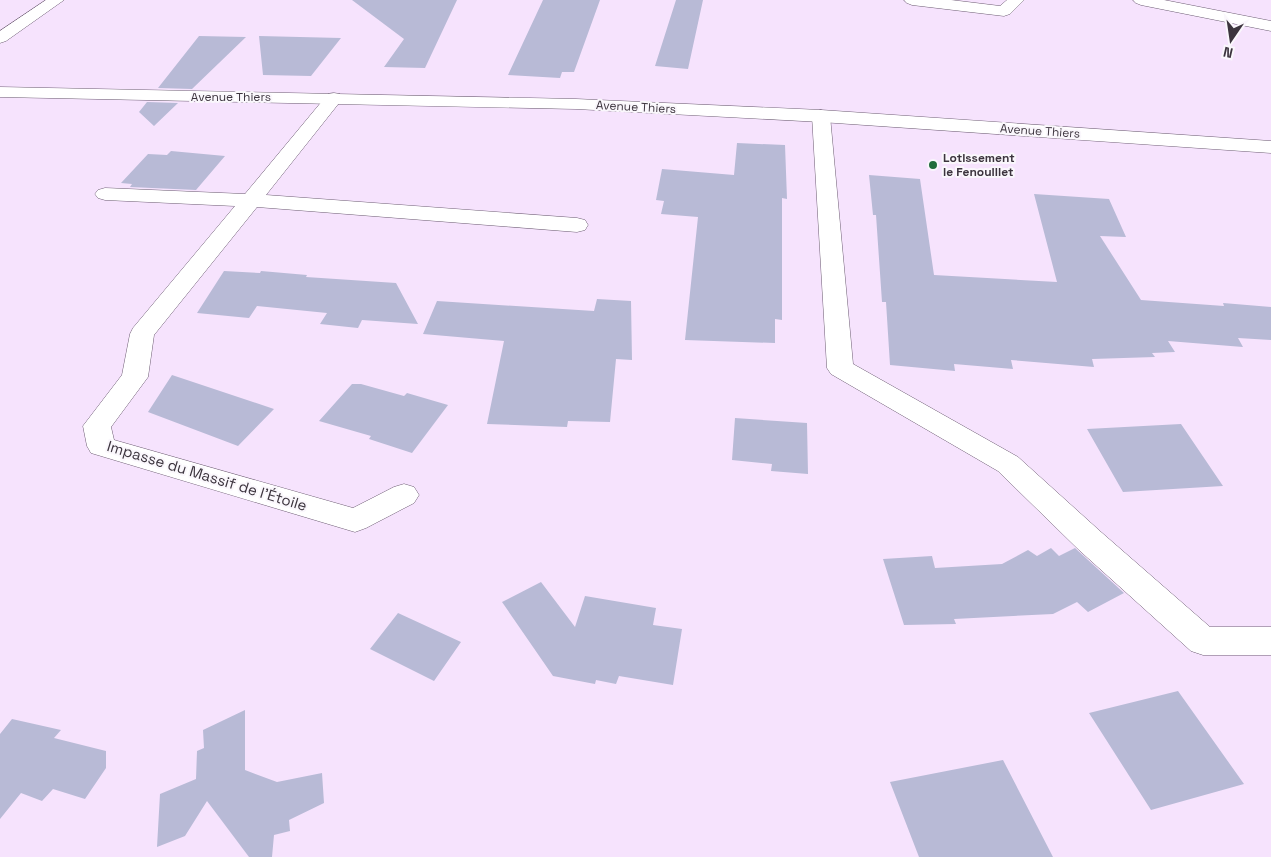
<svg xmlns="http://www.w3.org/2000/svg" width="1271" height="857" font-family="'Space Grotesk',sans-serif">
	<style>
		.building { fill: #b8bad6 }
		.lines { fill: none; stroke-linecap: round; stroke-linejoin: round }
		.minor-casing { stroke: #6d5d73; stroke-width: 1 }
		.major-casing { stroke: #6d5d73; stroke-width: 1 }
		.minor { fill: #fff; fill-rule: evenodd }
		.major { fill: #fff; fill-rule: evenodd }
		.poi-dot { fill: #206c3b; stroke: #faf7fc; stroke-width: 2 }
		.labels { text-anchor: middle; stroke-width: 4; stroke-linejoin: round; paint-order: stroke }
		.far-street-label { font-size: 12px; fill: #3c343e; stroke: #faf7fc }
		.far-poi-label { font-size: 12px; font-weight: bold; fill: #3c343e; stroke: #faf7fc; text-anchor: start }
		.street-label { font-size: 15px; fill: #3c343e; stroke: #faf7fc }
	</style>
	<rect width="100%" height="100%" fill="#f6e3fd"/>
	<path class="building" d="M 352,0 L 457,0 L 425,68 L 384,67 L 404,39 Z
		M 543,0 L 600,0 L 574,72 L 562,72 L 560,78 L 508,75 Z
		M 676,0 L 703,0 L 688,69 L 655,66 Z
		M 199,36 L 246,37 L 192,89 L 158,88 Z
		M 259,36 L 341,38 L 311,76 L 263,75 Z
		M 147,102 L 178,103 L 154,126 L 139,112 Z
		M 737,143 L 785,145 L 787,199 L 782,198 L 782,320 L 775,319 L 775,343 L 685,340 L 698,217 L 661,214 L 664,201 L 656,200 L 662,169 L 734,175 Z
		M 171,151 L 225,156 L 196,190 L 130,187 L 132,184 L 121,183 L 148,154 L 167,155 Z
		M 869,175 L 920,179 L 934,275 L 1057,282 L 1034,194 L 1109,199 L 1126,237 L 1100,236 L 1141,300 L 1224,306 L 1223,303 L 1271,307 L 1271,340 L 1238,338 L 1243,347 L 1168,341 L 1175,352 L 1152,353 L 1155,357 L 1092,359 L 1094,367 L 1011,360 L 1013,369 L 954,364 L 955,371 L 890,365 L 886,302 L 882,302 L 876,215 L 873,215 Z
		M 224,271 L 260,273 L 261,271 L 307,275 L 306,277 L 396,283 L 418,324 L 362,320 L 358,328 L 320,324 L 327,313 L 257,306 L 249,318 L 197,313 Z
		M 597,299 L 631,301 L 632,360 L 616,359 L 610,422 L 568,421 L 567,427 L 487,424 L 504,341 L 423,334 L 437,301 L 594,311 Z
		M 172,375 L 274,409 L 238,446 L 148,412 Z
		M 352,384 L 361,384 L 404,396 L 407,393 L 448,405 L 412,453 L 369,439 L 371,436 L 319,421 Z
		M 735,418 L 807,423 L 808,474 L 771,471 L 772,464 L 732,460 Z
		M 1181,424 L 1223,486 L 1123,492 L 1087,429 Z
		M 1051,548 L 1059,556 L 1075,548 L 1124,593 L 1088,612 L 1077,602 L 1053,614 L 954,619 L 956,624 L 904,625 L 883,559 L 932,556 L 935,568 L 1002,564 L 1028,550 L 1037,556 Z
		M 541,582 L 575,627 L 585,596 L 656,608 L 653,625 L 682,629 L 673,685 L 619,676 L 616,684 L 596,680 L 595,684 L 553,676 L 502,602 Z
		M 398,613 L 461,642 L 434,681 L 370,649 Z
		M 1178,691 L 1244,784 L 1151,810 L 1089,713 Z
		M 245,710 L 245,770 L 277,782 L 322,773 L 324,803 L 289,820 L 290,831 L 274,835 L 272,857 L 249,857 L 207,801 L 185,836 L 157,847 L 160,794 L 196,779 L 197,751 L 204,748 L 203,730 Z
		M 12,719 L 61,730 L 54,738 L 106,751 L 106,768 L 85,799 L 53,789 L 42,801 L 21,793 L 0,819 L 0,734 Z
		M 1003,760 L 1053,857 L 919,857 L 890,782 Z"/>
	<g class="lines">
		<g class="minor-casing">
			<path id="minor" d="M 46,0 L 64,0 L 6,41 L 0,43 L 0,31 Z
				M 904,0 L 951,0 L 1000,6 L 1007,0 L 1024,0 L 1010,14 L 1004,16 L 912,5 L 907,3 Z
				M 1133,0 L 1164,0 L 1271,21 L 1271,31 L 1141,5 L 1136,3 Z
				M 334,93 L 340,94 L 343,98 L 266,195 L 577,218 L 585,220 L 588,225 L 585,230 L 577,232 L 257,207 L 154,335 L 148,377 L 111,427 L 114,440 L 353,508 L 394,487 L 404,484 L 414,487 L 419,495 L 414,503 L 366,528 L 355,532 L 91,453 L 87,446 L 83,426 L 122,375 L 130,334 L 133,328 L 235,206 L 105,200 L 98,198 L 95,194 L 98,190 L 105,188 L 245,194 L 328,94 Z
				M 821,110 L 828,112 L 830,116 L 853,364 L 1018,457 L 1101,532 L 1210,627 L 1271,627 L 1271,655 L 1203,655 L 1191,651 L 1079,550 L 998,471 L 831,374 L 827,368 L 812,116 L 814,112 Z"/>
		</g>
		<g class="major-casing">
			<path id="major" d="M 0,87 L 576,99 L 821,110 L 1271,141 L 1271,153 L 821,122 L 576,109 L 0,97 Z"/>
		</g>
		<use href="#minor" class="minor"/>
		<use href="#major" class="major"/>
	</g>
	<circle class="poi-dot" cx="933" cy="165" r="5"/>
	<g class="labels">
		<g class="far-street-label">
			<text x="231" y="101">Avenue Thiers</text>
			<text transform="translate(636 107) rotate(3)" y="4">Avenue Thiers</text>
			<text transform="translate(1040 131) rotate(4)" y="4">Avenue Thiers</text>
		</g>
		<g class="far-poi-label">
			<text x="943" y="162">Lotissement<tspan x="943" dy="14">le Fenouillet</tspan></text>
		</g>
		<g class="street-label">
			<text transform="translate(207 476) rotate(17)" y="5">Impasse du Massif de l'Étoile</text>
		</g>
	</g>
	<g transform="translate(1231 40) rotate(193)" stroke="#faf7fc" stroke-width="4" paint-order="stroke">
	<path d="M0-4L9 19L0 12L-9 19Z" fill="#3c343e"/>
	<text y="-8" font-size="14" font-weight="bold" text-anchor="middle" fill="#3c343e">N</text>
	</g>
</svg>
